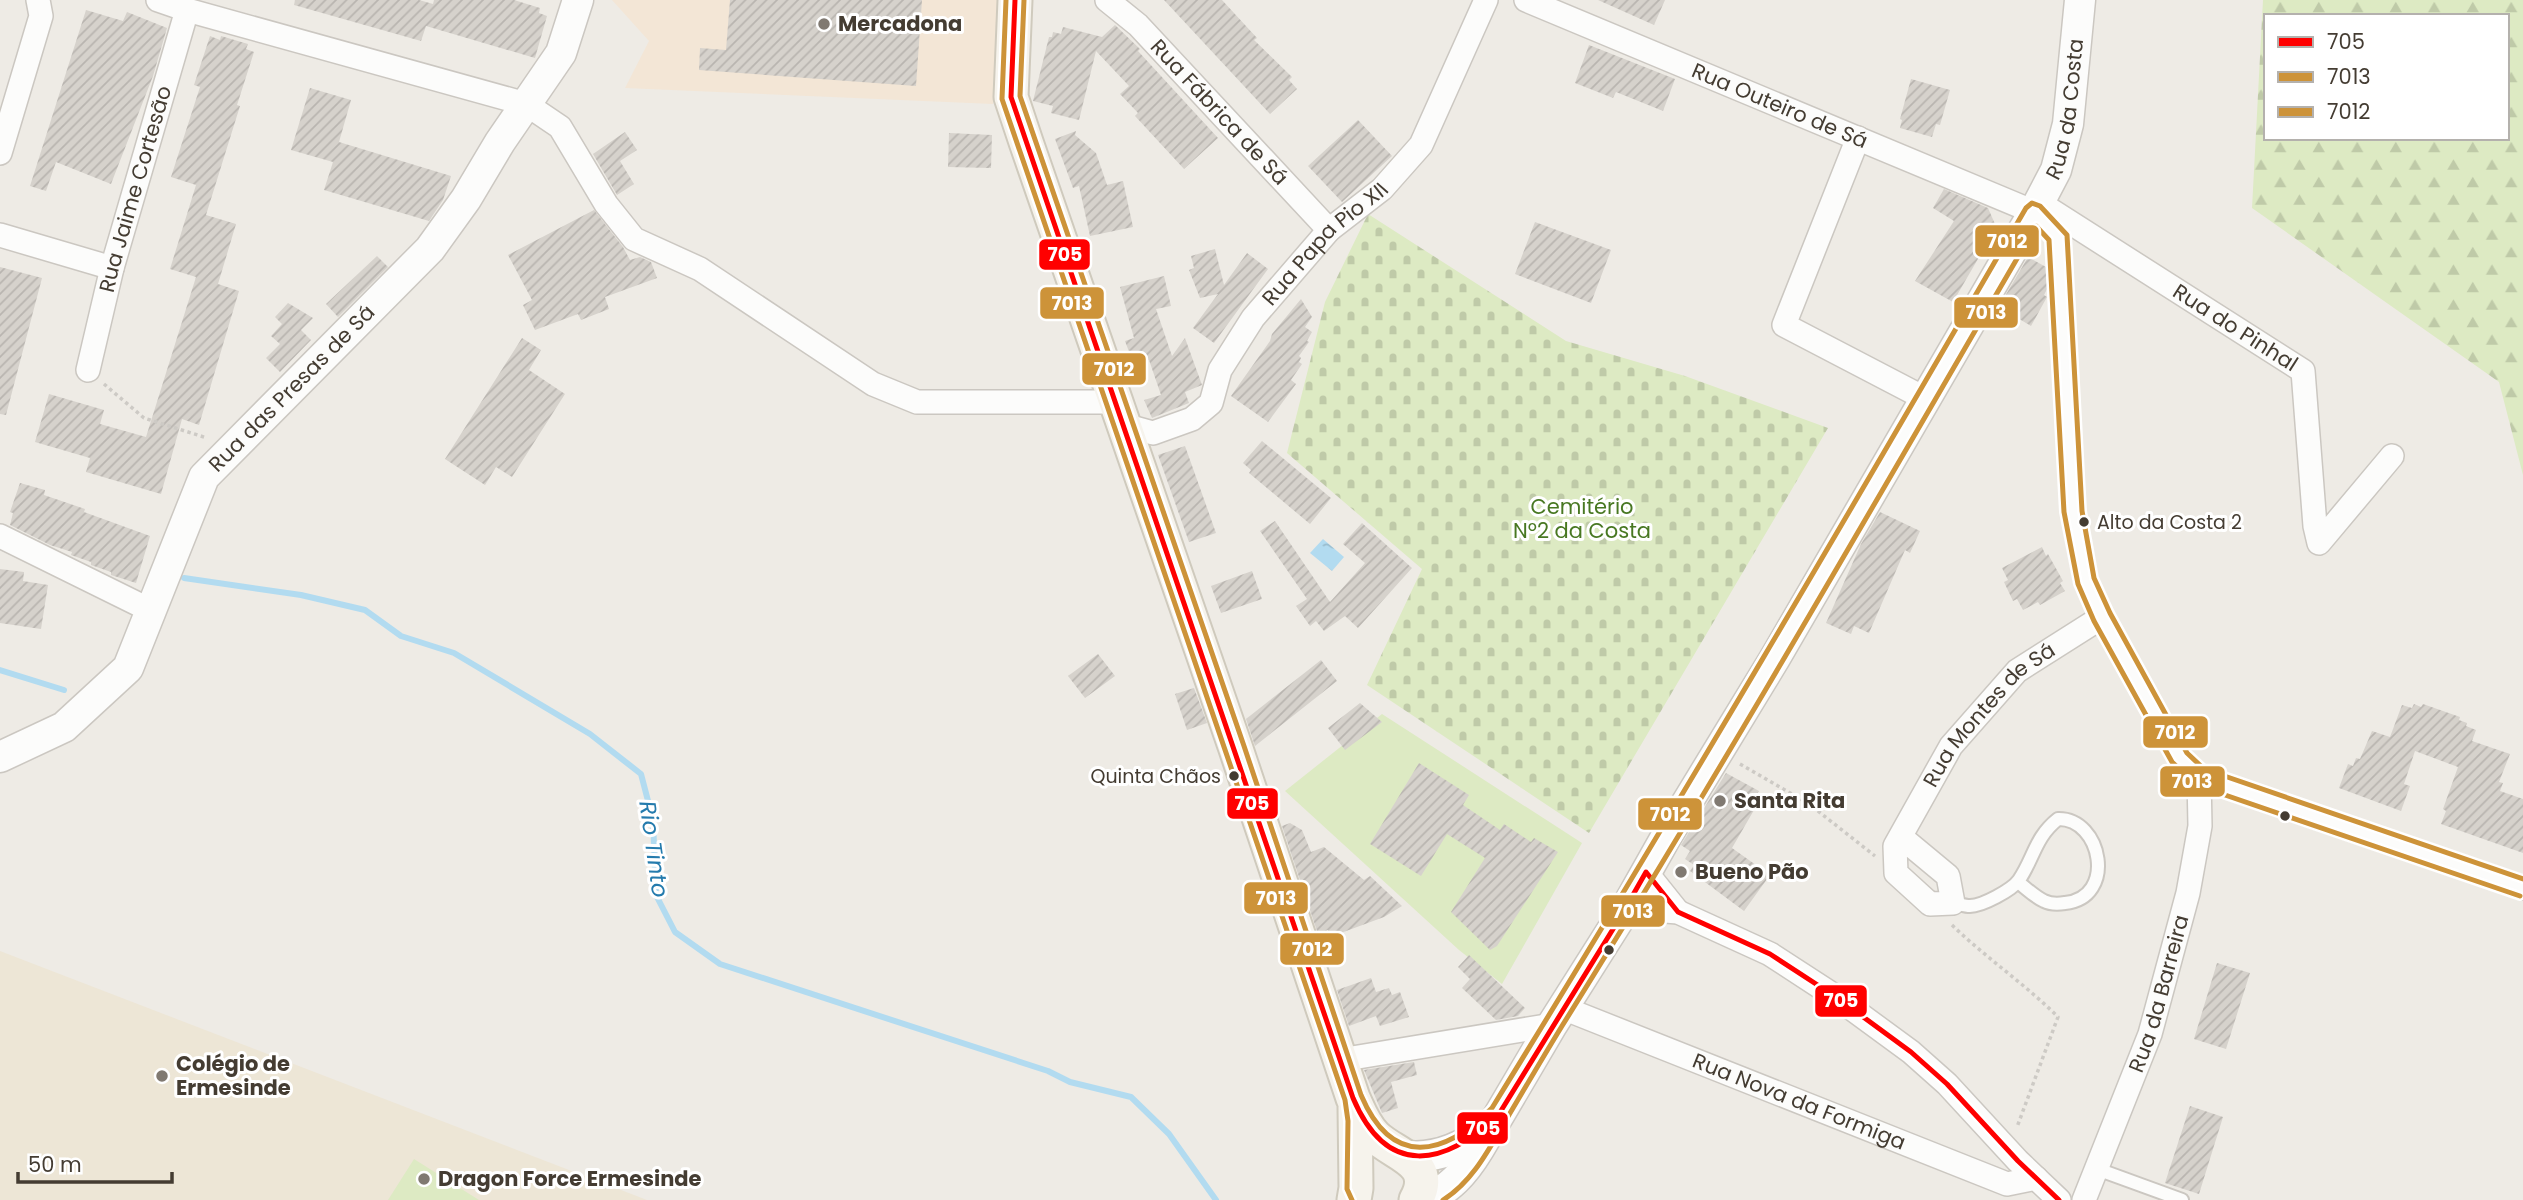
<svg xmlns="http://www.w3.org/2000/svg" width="2523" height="1200" font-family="Poppins,sans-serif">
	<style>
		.commercial { fill: #f3e6d6 }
		.education { fill: #ede6d6 }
		.green { fill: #ddeac3 }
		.forest { fill: url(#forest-firs); fill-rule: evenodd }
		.cemetery { fill: url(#cemetery-stones) }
		.water { fill: url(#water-ripples) }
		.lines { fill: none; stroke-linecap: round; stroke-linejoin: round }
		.stream { stroke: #b2dbf0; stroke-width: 6 }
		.building { fill: url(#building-hatch) }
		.service-casing { stroke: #cbc7c1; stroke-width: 16 }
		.minor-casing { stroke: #cbc7c1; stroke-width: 26 }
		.tertiary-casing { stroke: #cbc7c1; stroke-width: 33 }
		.secondary-casing { stroke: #cfcabd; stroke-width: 37 }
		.path { stroke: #cdcac5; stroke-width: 3.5; stroke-dasharray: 3.5 3.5; stroke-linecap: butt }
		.service { stroke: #fcfcfb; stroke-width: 12 }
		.minor { stroke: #fcfcfb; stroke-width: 23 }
		.tertiary { stroke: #fcfcfb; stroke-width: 30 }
		.secondary { stroke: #f6f3ec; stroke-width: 33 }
		.bus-1-casing { stroke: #fff; stroke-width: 10 }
		.bus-2-casing { stroke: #fff; stroke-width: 10 }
		.bus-3-casing { stroke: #fff; stroke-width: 10 }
		.bus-1 { stroke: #f00; stroke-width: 5 }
		.bus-2 { stroke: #cd9339; stroke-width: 5 }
		.bus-3 { stroke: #cd9339; stroke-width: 5 }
		.poi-dot { fill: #807971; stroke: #fff; stroke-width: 2.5 }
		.bus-dot { fill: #443c32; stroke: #fff; stroke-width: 2.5 }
		.labels { text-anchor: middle; stroke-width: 6; stroke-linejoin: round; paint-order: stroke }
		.bus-label { font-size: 19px; fill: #443c32; stroke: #fff; text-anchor: start }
		.poi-label { font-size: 21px; font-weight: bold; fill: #443c32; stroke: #fff; text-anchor: start }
		.street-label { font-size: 21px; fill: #443c32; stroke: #fff }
		.park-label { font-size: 21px; fill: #487822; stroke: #fff }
		.water-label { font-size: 23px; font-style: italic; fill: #247bad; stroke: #fff }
		.line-badge { stroke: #fff; stroke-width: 2.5 }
		.badge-label { font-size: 19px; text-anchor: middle; font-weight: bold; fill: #fff }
	</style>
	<defs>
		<pattern id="forest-firs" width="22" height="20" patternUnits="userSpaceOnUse" patternTransform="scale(1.75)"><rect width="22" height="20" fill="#ddeac3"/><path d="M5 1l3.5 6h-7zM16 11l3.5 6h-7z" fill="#bfcaa8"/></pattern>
		<pattern id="cemetery-stones" width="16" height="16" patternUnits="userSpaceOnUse" patternTransform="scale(1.75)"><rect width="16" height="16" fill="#ddeac3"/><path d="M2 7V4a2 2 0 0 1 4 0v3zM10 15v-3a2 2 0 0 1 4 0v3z" fill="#bfcaa8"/></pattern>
		<pattern id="water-ripples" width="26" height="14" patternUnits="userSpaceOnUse" patternTransform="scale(1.75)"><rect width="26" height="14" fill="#b2dbf0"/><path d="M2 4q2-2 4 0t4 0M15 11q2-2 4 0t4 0" fill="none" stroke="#9abdce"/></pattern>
		<pattern id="building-hatch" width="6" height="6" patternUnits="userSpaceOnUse" patternTransform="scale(1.75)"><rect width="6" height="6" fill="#d6d2cc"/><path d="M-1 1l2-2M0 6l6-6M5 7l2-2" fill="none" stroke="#b9b5b0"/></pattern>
	</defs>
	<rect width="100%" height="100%" fill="#eeebe5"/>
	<path class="commercial" d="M 612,0 L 1002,0 L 993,104 L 625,88 L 649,41 Z"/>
	<path class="education" d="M 0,951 L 647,1200 L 0,1200 Z"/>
	<path class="green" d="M 1382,714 L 1582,843 L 1502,984 L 1459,950 L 1285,791 Z
		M 414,1159 L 479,1200 L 388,1200 Z"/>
	<path class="forest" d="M 2263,0 L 2523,0 L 2523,475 L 2499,382 L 2252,208 ZM 2266,16 L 2507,16 L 2507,138 L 2266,138 Z"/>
	<path class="cemetery" d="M 1368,214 L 1566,341 L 1685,376 L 1828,428 L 1589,833 L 1367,685 L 1422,569 L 1287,453 L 1325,302 Z"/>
	<path class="water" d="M 1323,539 L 1344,557 L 1332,571 L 1310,553 Z"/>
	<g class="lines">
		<path class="stream" d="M 184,578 L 301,595 L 365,610 L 401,636 L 454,653 L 590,734 L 641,774 L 653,820 L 656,895 L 675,932 L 720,964 L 1048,1071 L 1070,1082 L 1131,1097 L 1169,1134 L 1216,1200
			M 0,670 L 64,690"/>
	</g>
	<path class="building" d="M 295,0 L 419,0 L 433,4 L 434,0 L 514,0 L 540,8 L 539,13 L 547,16 L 535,58 L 426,26 L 421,41 L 294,5 Z
		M 730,0 L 922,0 L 916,86 L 699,70 L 700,48 L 726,50 Z
		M 1164,0 L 1222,0 L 1257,38 L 1254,40 L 1292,77 L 1289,80 L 1297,89 L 1270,114 Z
		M 1598,0 L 1665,0 L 1654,25 Z
		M 86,10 L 123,21 L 127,12 L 167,28 L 153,76 L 111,184 L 56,162 L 46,191 L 30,186 Z
		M 1115,25 L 1140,49 L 1138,51 L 1218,138 L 1184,169 L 1135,116 L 1138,113 L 1120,94 L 1129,86 L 1096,51 L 1079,120 L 1051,113 L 1053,106 L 1033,101 L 1049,37 L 1052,37 L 1053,32 L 1061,34 L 1063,27 L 1102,37 Z
		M 210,36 L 220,40 L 221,36 L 248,44 L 246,49 L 254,52 L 237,105 L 240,106 L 206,215 L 236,224 L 218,284 L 239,291 L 199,425 L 182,419 L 161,494 L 86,472 L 90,458 L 35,442 L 49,394 L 104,410 L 100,424 L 146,437 L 196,277 L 170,269 L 196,185 L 171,177 L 200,87 L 194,85 Z
		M 1589,45 L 1675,79 L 1663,111 L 1616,92 L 1613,98 L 1575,83 Z
		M 1911,79 L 1950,90 L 1940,125 L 1936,124 L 1932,137 L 1900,128 L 1902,120 L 1900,119 Z
		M 310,88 L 351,100 L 339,142 L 451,176 L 443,200 L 429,221 L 324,190 L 333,162 L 291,150 Z
		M 1358,120 L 1392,156 L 1342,202 L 1308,166 Z
		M 1076,131 L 1075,135 L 1096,153 L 1107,185 L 1123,181 L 1133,227 L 1090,236 L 1079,186 L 1073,188 L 1055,139 Z
		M 625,132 L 637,150 L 620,161 L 634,184 L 617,195 L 593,154 Z
		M 949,133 L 992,135 L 991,168 L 948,167 Z
		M 1944,189 L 1988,208 L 1995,224 L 1993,233 L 1953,302 L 1915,281 L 1954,221 L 1933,208 Z
		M 594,210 L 623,247 L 630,260 L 640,257 L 651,262 L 657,278 L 605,297 L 609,309 L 581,320 L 578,314 L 535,330 L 523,305 L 532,300 L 508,255 Z
		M 1535,222 L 1611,250 L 1591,303 L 1515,274 Z
		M 1215,249 L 1224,285 L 1247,253 L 1268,269 L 1214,343 L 1193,328 L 1218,294 L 1200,298 L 1189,270 L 1194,268 L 1191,256 Z
		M 377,256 L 388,267 L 338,317 L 326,304 Z
		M 2028,257 L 2046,267 L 2047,289 L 2044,295 L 2047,297 L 2031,326 L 2016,317 L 2019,313 L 2001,303 Z
		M 0,267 L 42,278 L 6,415 L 0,414 Z
		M 1164,276 L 1171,306 L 1156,309 L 1172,356 L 1185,338 L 1202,385 L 1185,392 L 1189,403 L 1152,418 L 1144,400 L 1161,395 L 1149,360 L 1134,365 L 1125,341 L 1134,338 L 1120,287 Z
		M 1301,299 L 1312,317 L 1305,327 L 1312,332 L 1307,341 L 1309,342 L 1299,356 L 1301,358 L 1299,362 L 1302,364 L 1291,380 L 1296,384 L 1268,422 L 1231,396 L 1270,341 L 1272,334 Z
		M 288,303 L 313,318 L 301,330 L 311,340 L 280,372 L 266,358 L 280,344 L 271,336 L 282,324 L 275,317 Z
		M 522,338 L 541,350 L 529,370 L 565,394 L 512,477 L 496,467 L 485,485 L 445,459 Z
		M 1262,441 L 1331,498 L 1310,524 L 1249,473 L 1251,470 L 1243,463 Z
		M 1185,446 L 1216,533 L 1189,542 L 1158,455 Z
		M 20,483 L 45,490 L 44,495 L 85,509 L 84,512 L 150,536 L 136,583 L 111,575 L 111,572 L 91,565 L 91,562 L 71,555 L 72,552 L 50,545 L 10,525 L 13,513 L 10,512 Z
		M 1880,512 L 1920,531 L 1910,553 L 1905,550 L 1869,633 L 1854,626 L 1851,634 L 1826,623 L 1861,544 Z
		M 1275,521 L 1330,602 L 1365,563 L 1343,544 L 1362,523 L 1412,568 L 1358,628 L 1345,616 L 1324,631 L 1316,621 L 1310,626 L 1296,606 L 1307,599 L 1260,531 Z
		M 2042,547 L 2046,556 L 2048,554 L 2063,581 L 2060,583 L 2065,591 L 2040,605 L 2038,602 L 2023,610 L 2017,599 L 2013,601 L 2004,582 L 2008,580 L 2002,568 Z
		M 0,569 L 24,572 L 23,581 L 48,585 L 41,629 L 0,623 Z
		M 1252,571 L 1262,599 L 1221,613 L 1211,586 Z
		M 1098,654 L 1115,676 L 1085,698 L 1068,676 Z
		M 1321,660 L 1337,681 L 1255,746 L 1246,719 Z
		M 1194,688 L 1207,723 L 1187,730 L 1175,694 Z
		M 1360,703 L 1382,722 L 1345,750 L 1328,728 Z
		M 2414,704 L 2421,707 L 2423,704 L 2460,717 L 2459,720 L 2467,723 L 2466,726 L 2476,730 L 2472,741 L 2510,754 L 2499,782 L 2503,783 L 2500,791 L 2523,799 L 2523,853 L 2441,824 L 2446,811 L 2443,809 L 2458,767 L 2415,751 L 2404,784 L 2410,786 L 2401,811 L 2339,788 L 2348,764 L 2353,766 L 2356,758 L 2360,759 L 2372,731 L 2390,737 L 2402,705 L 2412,708 Z
		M 1419,763 L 1469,795 L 1463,805 L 1500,830 L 1504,824 L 1531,842 L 1534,838 L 1558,852 L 1497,946 L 1490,950 L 1451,912 L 1485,858 L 1447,834 L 1421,876 L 1370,844 Z
		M 1726,773 L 1759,791 L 1756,795 L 1761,798 L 1732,848 L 1770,875 L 1744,911 L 1690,871 L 1694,865 L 1685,859 L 1690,851 L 1681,845 Z
		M 1290,823 L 1302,830 L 1311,852 L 1324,847 L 1364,880 L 1370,876 L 1402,906 L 1384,917 L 1330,937 L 1328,930 L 1318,934 L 1282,826 Z
		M 1469,955 L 1525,1008 L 1518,1016 L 1496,1020 L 1462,988 L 1470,979 L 1458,967 Z
		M 2217,963 L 2250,973 L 2226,1049 L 2194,1039 Z
		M 1371,978 L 1376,992 L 1389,988 L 1392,995 L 1400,992 L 1409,1017 L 1380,1026 L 1376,1016 L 1349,1026 L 1337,990 Z
		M 1414,1062 L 1417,1075 L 1391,1082 L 1398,1108 L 1382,1113 L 1364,1070 Z
		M 2190,1106 L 2223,1117 L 2199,1194 L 2165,1183 Z"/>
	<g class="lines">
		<g class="service-casing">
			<path id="service" d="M 1953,903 C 1959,904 1965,906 1970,906 C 1982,906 2012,890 2019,880 C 2034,858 2035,837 2058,819 C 2102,818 2117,898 2065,903 C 2059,904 2050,904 2044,901 C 2035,897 2026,888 2018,882
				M 2097,1169 L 2182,1200"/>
		</g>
		<g class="minor-casing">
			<g id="minor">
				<path d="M 158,0 L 187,10 L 526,104 L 560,127 L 606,204 L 634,239 L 700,269 L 873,384 L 917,402 L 1116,402"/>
				<path id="s1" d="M 1107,0 L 1138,25 L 1329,230"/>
				<path id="s2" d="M 1526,0 L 2034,212 L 2058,236 L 2073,512 L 2086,581 L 2102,617 L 2180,758 L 2199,777 L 2523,888"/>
				<path d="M 1858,138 L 1784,325 L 1924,398"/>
				<path d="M 0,153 L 41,16 L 38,0"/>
				<path id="s3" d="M 2038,202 L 2303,371 L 2315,526 L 2319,543 L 2392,456"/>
				<path d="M 0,235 L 112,268"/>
				<path id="s4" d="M 88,370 L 112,268 L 187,10"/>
				<path id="s5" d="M 1124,425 L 1153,433 L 1192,419 L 1211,403 L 1220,370 L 1253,318 L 1329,230 L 1382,189 L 1421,145 L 1486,0"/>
				<path d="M 0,536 L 152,611"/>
				<path id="s6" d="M 1901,837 L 1948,876 L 1953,903 L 1930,904 L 1896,873 L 1895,846 L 1951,746 L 2017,671 L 2102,617"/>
				<path d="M 1646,872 L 1678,912"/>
				<path d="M 1626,908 L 1678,912 L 1770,954 L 1836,997 L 1911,1052 L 1947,1084 L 2018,1161 L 2059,1200"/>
				<path id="s7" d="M 1563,1008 L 2007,1184 L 2036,1178"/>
				<path d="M 1340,1060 L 1552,1025"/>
				<path id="s8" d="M 2084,1200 L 2150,1034 L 2188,893 L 2200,826 L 2199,777"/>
			</g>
		</g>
		<g class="tertiary-casing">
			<g id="tertiary">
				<path id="s9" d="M 0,757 L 64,727 L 128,668 L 204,477 L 430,249 L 466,199 L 500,142 L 561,53 L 578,0"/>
				<path d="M 1407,1156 C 1437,1159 1468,1146 1489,1125"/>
				<path id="s10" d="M 1423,1200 C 1449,1191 1465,1172 1479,1149 L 1552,1025 L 1626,908 L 1666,837 L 1775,658 L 2034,212 L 2056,170 L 2068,124 L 2080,0"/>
			</g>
		</g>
		<g class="secondary-casing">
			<path id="secondary" d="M 1015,0 L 1011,97 L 1026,142 L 1236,749 L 1353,1098 C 1359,1111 1364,1125 1375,1136 C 1394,1155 1437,1162 1416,1200
				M 1354,1200 L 1356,1188 L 1355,1107"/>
		</g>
		<path class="path" d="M 104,384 L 144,418 L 207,438
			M 1740,764 L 1809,804 L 1875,856
			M 1952,925 C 1986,958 2025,984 2058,1017 L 2017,1127"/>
		<use href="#service" class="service"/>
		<use href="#minor" class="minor"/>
		<use href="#tertiary" class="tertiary"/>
		<use href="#secondary" class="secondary"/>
		<g class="bus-1-casing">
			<path id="bus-1" d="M 1015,0 L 1011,97 L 1353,1098 C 1387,1178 1444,1167 1499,1114 L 1626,908
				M 1617,923 L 1646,872 L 1678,912 L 1770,954 L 1836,997 L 1911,1052 L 1947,1084 L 2018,1161 L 2059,1200"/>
		</g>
		<g class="bus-2-casing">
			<path id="bus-2" d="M 1006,0 L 1002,99 L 1345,1100 L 1348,1121 L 1347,1189 L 1352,1200
				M 1443,1200 C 1473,1181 1489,1149 1506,1120 C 1525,1088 1543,1057 1562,1026 C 1726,763 1880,494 2036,226 L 2049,240 L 2064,512 L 2078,584 L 2094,621 L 2172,762 L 2196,785 L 2520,896"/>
		</g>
		<g class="bus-3-casing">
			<path id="bus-3" d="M 1024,0 L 1020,96 L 1244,746 L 1361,1095 C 1392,1168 1443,1157 1492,1108 C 1675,811 1851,510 2026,208 L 2032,203 L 2040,206 L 2067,235 L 2082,511 L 2094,578 L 2110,613 L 2187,753 L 2204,769 L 2523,879"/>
		</g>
		<use href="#bus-1" class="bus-1"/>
		<use href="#bus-2" class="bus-2"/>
		<use href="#bus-3" class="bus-3"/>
	</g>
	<g class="poi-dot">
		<circle cx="824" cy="24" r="7"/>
		<circle cx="1720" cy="801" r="7"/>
		<circle cx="1681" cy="872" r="7"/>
		<circle cx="162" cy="1076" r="7"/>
		<circle cx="424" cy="1179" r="7"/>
	</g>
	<g class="bus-dot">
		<circle cx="2084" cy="522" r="6"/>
		<circle cx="1234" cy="776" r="6"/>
		<circle cx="2285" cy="816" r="6"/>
		<circle cx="1609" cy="950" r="6"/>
	</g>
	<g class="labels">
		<g class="bus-label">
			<text x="2097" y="529">Alto da Costa 2</text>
			<text x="1221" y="783" text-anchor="end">Quinta Chãos</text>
		</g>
		<g class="poi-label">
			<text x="838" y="31">Mercadona</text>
			<text x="1734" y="808">Santa Rita</text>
			<text x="1695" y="879">Bueno Pão</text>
			<text x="176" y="1071">Colégio de<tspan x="176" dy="24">Ermesinde</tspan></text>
			<text x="438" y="1186">Dragon Force Ermesinde</text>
		</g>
		<g class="street-label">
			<text dy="7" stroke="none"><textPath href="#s2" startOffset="275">Rua Outeiro de Sá</textPath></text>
			<text dy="7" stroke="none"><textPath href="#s10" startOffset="1276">Rua da Costa</textPath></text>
			<text dy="7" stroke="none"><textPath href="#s1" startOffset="159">Rua Fábrica de Sá</textPath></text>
			<text dy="7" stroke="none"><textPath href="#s4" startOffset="187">Rua Jaime Cortesão</textPath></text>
			<text dy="7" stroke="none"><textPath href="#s5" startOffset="296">Rua Papa Pio XII</textPath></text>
			<text dy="7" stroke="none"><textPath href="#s3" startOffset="234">Rua do Pinhal</textPath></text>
			<text dy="7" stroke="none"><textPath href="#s9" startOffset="488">Rua das Presas de Sá</textPath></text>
			<text dy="7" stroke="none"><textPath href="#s6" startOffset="348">Rua Montes de Sá</textPath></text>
			<text dy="7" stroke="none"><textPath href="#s8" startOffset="220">Rua da Barreira</textPath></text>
			<text dy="7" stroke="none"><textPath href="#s7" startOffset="254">Rua Nova da Formiga</textPath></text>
		</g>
		<g class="park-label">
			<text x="1582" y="514">Cemitério<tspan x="1582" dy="24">Nº2 da Costa</tspan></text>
		</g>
		<g class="water-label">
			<text transform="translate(654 849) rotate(82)" y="8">Rio Tinto</text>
		</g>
	</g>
	<g class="line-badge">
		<rect x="1974" y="224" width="66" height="34" rx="7" fill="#cd9339"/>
		<rect x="1038" y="238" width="53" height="33" rx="7" fill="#f00"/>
		<rect x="1039" y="286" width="66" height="34" rx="7" fill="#cd9339"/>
		<rect x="1953" y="296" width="66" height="33" rx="7" fill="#cd9339"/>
		<rect x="1081" y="352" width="66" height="34" rx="7" fill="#cd9339"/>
		<rect x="2142" y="715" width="67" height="34" rx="7" fill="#cd9339"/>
		<rect x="2159" y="765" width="67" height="33" rx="7" fill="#cd9339"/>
		<rect x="1226" y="787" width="53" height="33" rx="7" fill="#f00"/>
		<rect x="1637" y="797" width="66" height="34" rx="7" fill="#cd9339"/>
		<rect x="1243" y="881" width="66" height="34" rx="7" fill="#cd9339"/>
		<rect x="1600" y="894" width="66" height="34" rx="7" fill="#cd9339"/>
		<rect x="1279" y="932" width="66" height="34" rx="7" fill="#cd9339"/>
		<rect x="1814" y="984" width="54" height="34" rx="7" fill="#f00"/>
		<rect x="1456" y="1111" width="53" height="34" rx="7" fill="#f00"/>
	</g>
	<g class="badge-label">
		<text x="2007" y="248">7012</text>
		<text x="1065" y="261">705</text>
		<text x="1072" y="310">7013</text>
		<text x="1986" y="319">7013</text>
		<text x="1114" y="376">7012</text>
		<text x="2175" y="739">7012</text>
		<text x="2192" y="788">7013</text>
		<text x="1252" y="810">705</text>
		<text x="1670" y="821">7012</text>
		<text x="1276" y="905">7013</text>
		<text x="1633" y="918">7013</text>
		<text x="1312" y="956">7012</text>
		<text x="1841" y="1007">705</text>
		<text x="1483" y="1135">705</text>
	</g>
	<rect x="2264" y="14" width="245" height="126" fill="#ffffff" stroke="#b4b1ad" stroke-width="2"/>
	<rect x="2278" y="37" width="35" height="10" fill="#ff0000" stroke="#b4b1ad" stroke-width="2"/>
	<text x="2327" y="49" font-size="21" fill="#443c32">705</text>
	<rect x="2278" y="72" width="35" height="10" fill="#cd9339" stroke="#b4b1ad" stroke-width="2"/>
	<text x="2327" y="84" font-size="21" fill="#443c32">7013</text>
	<rect x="2278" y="107" width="35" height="10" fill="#cd9339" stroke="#b4b1ad" stroke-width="2"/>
	<text x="2327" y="119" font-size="21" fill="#443c32">7012</text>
	<path d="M18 1172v10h154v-10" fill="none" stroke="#443c32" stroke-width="3.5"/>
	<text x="28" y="1172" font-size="21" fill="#443c32" stroke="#ffffff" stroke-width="5" paint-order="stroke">50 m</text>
</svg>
